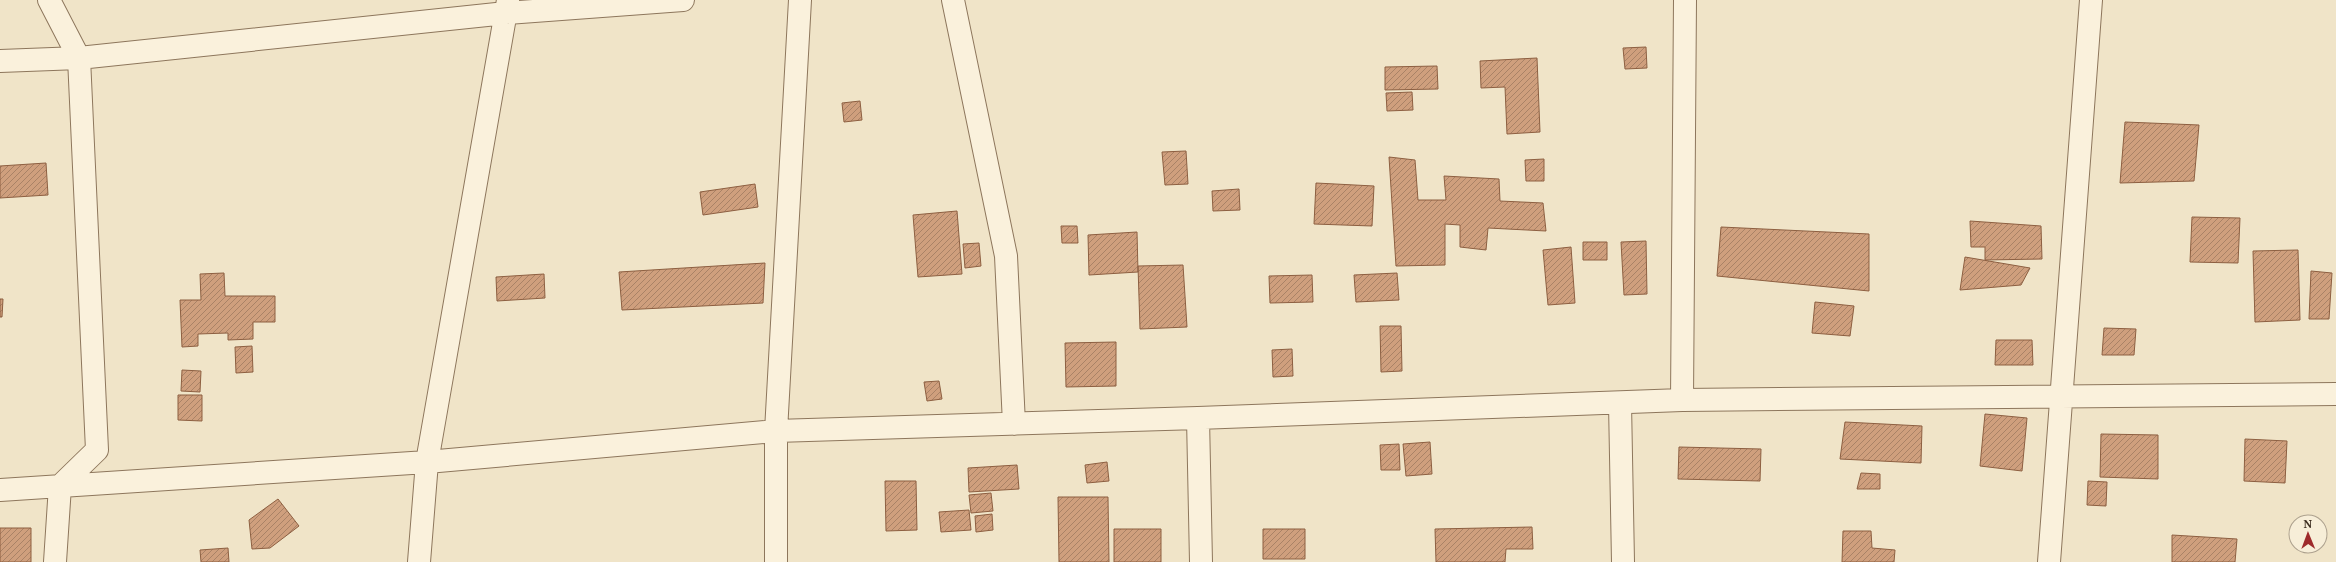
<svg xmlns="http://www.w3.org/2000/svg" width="2336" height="562" font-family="'Noto Serif',serif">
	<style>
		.building { fill: url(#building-hatch); stroke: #8d5f41 }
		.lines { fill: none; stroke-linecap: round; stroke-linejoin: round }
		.minor-casing { stroke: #8d765c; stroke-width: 24 }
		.minor { stroke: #faf1dc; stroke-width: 22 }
	</style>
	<defs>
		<pattern id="building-hatch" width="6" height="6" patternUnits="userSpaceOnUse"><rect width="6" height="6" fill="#cf9f7d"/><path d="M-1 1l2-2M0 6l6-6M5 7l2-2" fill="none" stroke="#a98266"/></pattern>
	</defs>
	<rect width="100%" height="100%" fill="#f0e4c8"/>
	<path class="building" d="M 1646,47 L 1647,68 L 1625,69 L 1623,48 Z
		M 1537,58 L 1540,132 L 1507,134 L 1505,87 L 1481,88 L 1480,61 Z
		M 1437,66 L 1438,89 L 1385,90 L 1385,67 Z
		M 1412,92 L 1413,110 L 1387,111 L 1386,93 Z
		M 860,101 L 862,120 L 844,122 L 842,103 Z
		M 2125,122 L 2199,125 L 2194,181 L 2120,183 Z
		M 1186,151 L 1188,184 L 1165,185 L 1162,152 Z
		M 1389,157 L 1415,160 L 1418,200 L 1446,200 L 1444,176 L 1499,179 L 1500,201 L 1543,203 L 1546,231 L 1488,228 L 1486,250 L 1460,247 L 1460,225 L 1445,224 L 1445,265 L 1396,266 Z
		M 1544,159 L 1544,181 L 1526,181 L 1525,160 Z
		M 46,163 L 48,195 L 0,198 L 0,166 Z
		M 1316,183 L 1374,186 L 1372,226 L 1314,224 Z
		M 755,184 L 758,207 L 703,215 L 700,192 Z
		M 1239,189 L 1240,210 L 1213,211 L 1212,191 Z
		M 957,211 L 962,274 L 918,277 L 913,215 Z
		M 2192,217 L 2240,218 L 2238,263 L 2190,262 Z
		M 1970,221 L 2041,226 L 2042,259 L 1985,260 L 1985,247 L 1971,247 Z
		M 1061,226 L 1077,226 L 1078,243 L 1062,243 Z
		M 1721,227 L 1869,234 L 1869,291 L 1717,276 Z
		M 1137,232 L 1138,272 L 1089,275 L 1088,235 Z
		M 1646,241 L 1647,294 L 1624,295 L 1621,242 Z
		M 1583,242 L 1607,242 L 1607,260 L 1583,260 Z
		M 979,243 L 981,266 L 965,268 L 963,244 Z
		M 1571,247 L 1575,303 L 1548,305 L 1543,250 Z
		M 2298,250 L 2300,320 L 2255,322 L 2253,251 Z
		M 1965,257 L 2030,268 L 2021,285 L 1960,290 Z
		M 765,263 L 763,303 L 622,310 L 619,272 Z
		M 1183,265 L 1187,327 L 1140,329 L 1138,266 Z
		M 2311,271 L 2332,273 L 2329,319 L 2309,319 Z
		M 224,273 L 225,296 L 275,296 L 275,322 L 253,322 L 253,339 L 228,340 L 228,333 L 198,334 L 198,346 L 182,347 L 180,300 L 201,300 L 200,274 Z
		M 1397,273 L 1399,300 L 1356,302 L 1354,275 Z
		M 544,274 L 545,298 L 497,301 L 496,277 Z
		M 1312,275 L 1313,302 L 1270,303 L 1269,276 Z
		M 0,299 L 3,299 L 2,317 L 0,317 Z
		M 1815,302 L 1854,306 L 1850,336 L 1812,333 Z
		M 1380,326 L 1401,326 L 1402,371 L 1381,372 Z
		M 2104,328 L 2136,329 L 2134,355 L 2102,355 Z
		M 1996,340 L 2032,340 L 2033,365 L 1995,365 Z
		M 1116,342 L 1116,386 L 1066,387 L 1065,343 Z
		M 252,346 L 253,372 L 236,373 L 235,347 Z
		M 1292,349 L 1293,376 L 1273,377 L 1272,350 Z
		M 182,370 L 201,371 L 200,392 L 181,391 Z
		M 939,381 L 942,399 L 927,401 L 924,382 Z
		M 178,395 L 202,395 L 202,421 L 178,420 Z
		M 1985,414 L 2027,418 L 2022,471 L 1980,466 Z
		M 1845,422 L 1922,426 L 1921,463 L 1840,459 Z
		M 2101,434 L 2158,435 L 2158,479 L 2100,477 Z
		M 2245,439 L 2287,441 L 2285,483 L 2244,481 Z
		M 1430,442 L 1432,474 L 1406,476 L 1403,444 Z
		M 1399,444 L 1400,470 L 1381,470 L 1380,445 Z
		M 1679,447 L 1761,449 L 1760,481 L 1678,479 Z
		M 1107,462 L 1109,481 L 1087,483 L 1085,465 Z
		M 1017,465 L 1019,489 L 969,492 L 968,468 Z
		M 1861,473 L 1880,474 L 1880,489 L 1857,489 Z
		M 885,481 L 916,481 L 917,530 L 886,531 Z
		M 2088,481 L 2107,482 L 2106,506 L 2087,505 Z
		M 991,493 L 993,511 L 971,513 L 969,495 Z
		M 1058,497 L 1108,497 L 1109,562 L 1059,562 Z
		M 278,499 L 299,526 L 270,548 L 252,549 L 249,520 Z
		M 969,510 L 971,530 L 941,532 L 939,512 Z
		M 992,514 L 993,530 L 976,532 L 975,516 Z
		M 1532,527 L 1533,549 L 1506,549 L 1505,562 L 1436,562 L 1435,529 Z
		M 0,528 L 31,528 L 31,562 L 0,562 Z
		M 1114,529 L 1161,529 L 1161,562 L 1114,562 Z
		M 1263,529 L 1305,529 L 1305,559 L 1263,559 Z
		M 1843,531 L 1871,531 L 1872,548 L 1895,550 L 1894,562 L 1842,562 Z
		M 2172,535 L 2237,539 L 2235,562 L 2172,562 Z
		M 228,548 L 229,562 L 201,562 L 200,550 Z"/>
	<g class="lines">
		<g class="minor-casing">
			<path id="minor" d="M 49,0 L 79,58 L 97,450 L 60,486 L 55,562
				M 953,0 L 1006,256 L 1014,424
				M 0,61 L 79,58 L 506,13 L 683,0
				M 1682,400 L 1685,0
				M 1620,403 L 1623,562
				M 1198,418 L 1201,562
				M 0,490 L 427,462 L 776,431 L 1198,418 L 1682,400 L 2336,394
				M 419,562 L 427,462 L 508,0
				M 776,562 L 776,431 L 800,0
				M 2049,562 L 2091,0"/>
		</g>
		<use href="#minor" class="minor"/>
	</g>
	<g transform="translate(2308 534) rotate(359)"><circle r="19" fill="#f7eed8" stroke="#ada18e"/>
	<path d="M0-3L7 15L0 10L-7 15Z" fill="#9e2a2b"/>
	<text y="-6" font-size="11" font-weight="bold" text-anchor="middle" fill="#3d2e20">N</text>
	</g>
</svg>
